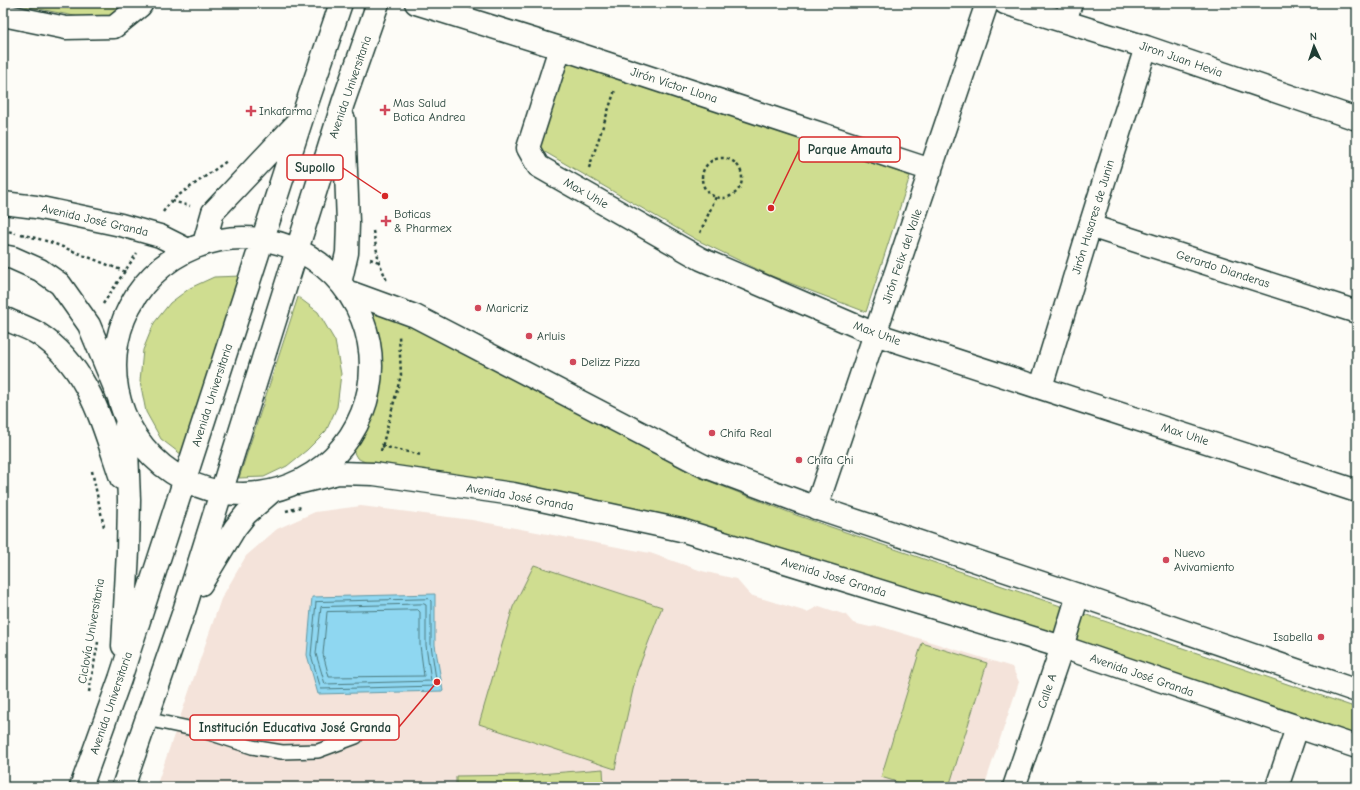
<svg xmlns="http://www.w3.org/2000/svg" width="1360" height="790" font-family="'Comic Neue',sans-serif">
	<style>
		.built { fill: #f4e3da }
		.green { fill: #cfdd90; stroke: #778d62 }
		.water { fill: #8fd7f1; stroke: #6299a5 }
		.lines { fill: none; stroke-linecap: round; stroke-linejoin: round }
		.shore { stroke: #4c7b80; stroke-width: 1 }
		.lane-casing { stroke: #1f3d34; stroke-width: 16 }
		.street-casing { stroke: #1f3d34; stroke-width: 25 }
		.secondary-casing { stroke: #1f3d34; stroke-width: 25 }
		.primary-casing { stroke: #1f3d34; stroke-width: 25 }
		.path { stroke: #1f3d34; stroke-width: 2.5; stroke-dasharray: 3 3; stroke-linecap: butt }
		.lane { stroke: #fdfcf7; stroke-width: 13 }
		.street { stroke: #fdfcf7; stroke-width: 22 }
		.secondary { stroke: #fdfcf7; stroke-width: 22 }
		.primary { stroke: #fdfcf7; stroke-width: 22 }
		.poi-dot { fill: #d1495b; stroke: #fdfcf7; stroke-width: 1.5 }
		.labels { text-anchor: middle; stroke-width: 3; stroke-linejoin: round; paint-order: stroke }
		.street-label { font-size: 12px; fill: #1f3d34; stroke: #fdfcf7 }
		.poi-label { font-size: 12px; fill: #1f3d34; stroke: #fdfcf7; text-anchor: start }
		.leader { fill: none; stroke: #d62828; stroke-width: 1.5 }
		.callout-dot { fill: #d62828; stroke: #fdfcf7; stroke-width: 1.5 }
		.callout { fill: #fdfcf7; stroke: #d62828; stroke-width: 1.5 }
		.callout-label { font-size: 13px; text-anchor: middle; font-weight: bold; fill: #1f3d34 }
	</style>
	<rect width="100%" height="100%" fill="#fdfcf7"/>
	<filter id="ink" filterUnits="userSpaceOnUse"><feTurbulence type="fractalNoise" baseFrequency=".025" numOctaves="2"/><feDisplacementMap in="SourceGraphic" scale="8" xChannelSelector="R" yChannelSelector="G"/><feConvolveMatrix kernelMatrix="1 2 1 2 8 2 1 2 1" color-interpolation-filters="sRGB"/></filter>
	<g filter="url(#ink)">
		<path class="built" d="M 361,506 L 472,520 L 650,553 L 702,571 L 736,579 L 750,595 L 807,612 L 819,606 L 846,615 L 853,623 L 870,627 L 879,626 L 1012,667 L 1019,682 L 984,787 L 156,787 L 221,599 L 246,556 L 277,529 L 315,512 Z"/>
		<path class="green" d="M 10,3 L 125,3 L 120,16 L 104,22 Z
			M 567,61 L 910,176 L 866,312 L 769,275 L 697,240 L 538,148 Z
			M 241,276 L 182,455 L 161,439 L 146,412 L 140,381 L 143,350 L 154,323 L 170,303 L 190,288 L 214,277 Z
			M 298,297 L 318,312 L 335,341 L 341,374 L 337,407 L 326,431 L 307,450 L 287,466 L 264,477 L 239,478 Z
			M 370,310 L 397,316 L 696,476 L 796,515 L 1357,708 L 1357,738 L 886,583 L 369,464 L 357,458 L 353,451 L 365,427 L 376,388 L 377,354 Z
			M 534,565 L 662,607 L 637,672 L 615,769 L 479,724 L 513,607 Z
			M 922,643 L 987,663 L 949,787 L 913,787 L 881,777 Z
			M 603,769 L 604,787 L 456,787 L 456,776 L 526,775 Z"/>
		<path class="water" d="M 435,594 L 435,645 L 443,691 L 318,694 L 307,655 L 312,597 Z"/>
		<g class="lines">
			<path class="shore" d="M 429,599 L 431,601 L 431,645 L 437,686 L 321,689 L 311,655 L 316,602 Z
				M 424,604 L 426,605 L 426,645 L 431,681 L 325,684 L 316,654 L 321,607 Z
				M 418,610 L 420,612 L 420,645 L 424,676 L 329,677 L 323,654 L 327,612 Z"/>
			<g class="lane-casing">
				<path id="lane" d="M 146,719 L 203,731 L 252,747 L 282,752 L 318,751 L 356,737"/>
			</g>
			<g class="street-casing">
				<path id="street" d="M 416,3 L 560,48 L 931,170
					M 1005,3 L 1146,47 L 1357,119
					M 3,15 L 66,28 L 114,27 L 140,6 L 142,3
					M 1065,21 L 1071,3
					M 560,48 L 528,148 L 538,166 L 701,259 L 875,334 L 1357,491
					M 1090,226 L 1357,312
					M 1041,387 L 1090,226 L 1146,47
					M 816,508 L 987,3
					M 1014,787 L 1062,647 L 1078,595
					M 1277,787 L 1297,728"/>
			</g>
			<g class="secondary-casing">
				<path id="secondary" d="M 3,203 L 36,207 L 121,225 L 160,236 L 184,248
					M 3,256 L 13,258 L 40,270 L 60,284 L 89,325 L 118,395"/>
			</g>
			<g class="primary-casing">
				<path id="primary" d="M115 366a128 128 0 1 1 256 0a128 128 0 1 1-256 0Z
					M 205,240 L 213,212 L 297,123
					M 341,279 L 347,253 L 348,223 L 344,120
					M 352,293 L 415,316 L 704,466 L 803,503 L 1078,595 L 1357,691
					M 3,318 C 14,323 27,327 37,333 C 89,366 102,423 121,478
					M 297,483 L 338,473 L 374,474 L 513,494 L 681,530 L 1062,647 L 1357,747
					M 201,584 L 235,528 L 246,514 L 270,493
					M 123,646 L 128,551 L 129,500 L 126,424
					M 81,787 L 120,679 L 302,118 L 341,3
					M 123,787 L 184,611 L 343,103 L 378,3"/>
			</g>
			<path class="path" d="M702 178a20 20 0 1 1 40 0a20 20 0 1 1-40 0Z
				M 589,168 L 615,90
				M 172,201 L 190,206
				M 163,212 L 172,200 L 227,161
				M 3,230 L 16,233
				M 373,231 L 379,262 L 387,281
				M 700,233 L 716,197
				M 21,234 L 50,242 L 126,272
				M 370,259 L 379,262
				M 103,304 L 137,253
				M 382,446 L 421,455
				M 381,451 L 401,375 L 399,335
				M 92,471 L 104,527
				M 286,511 L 301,507
				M 89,692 L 98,642"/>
			<use href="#lane" class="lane"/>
			<use href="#street" class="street"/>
			<use href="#secondary" class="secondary"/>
			<use href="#primary" class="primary"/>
		</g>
	</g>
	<g class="poi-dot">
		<path d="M383 104h4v4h4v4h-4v4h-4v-4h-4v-4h4z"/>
		<path d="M249 105h4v4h4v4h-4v4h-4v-4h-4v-4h4z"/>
		<path d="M384 215h4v4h4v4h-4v4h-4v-4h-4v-4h4z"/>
		<circle cx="478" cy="308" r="4"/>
		<circle cx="529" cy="336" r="4"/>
		<circle cx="573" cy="362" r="4"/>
		<circle cx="712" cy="433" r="4"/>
		<circle cx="799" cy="460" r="4"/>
		<circle cx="1166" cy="560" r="4"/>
		<circle cx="1321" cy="637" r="4"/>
	</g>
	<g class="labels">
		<g class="street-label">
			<text transform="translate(1181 59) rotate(19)" y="4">Jiron Juan Hevia</text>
			<text transform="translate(674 85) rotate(18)" y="4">Jirón Víctor Llona</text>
			<text transform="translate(350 87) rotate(-71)" y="4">Avenida Universitaria</text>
			<text transform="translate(586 193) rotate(30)" y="4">Max Uhle</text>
			<text transform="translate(1093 217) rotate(-73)" y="4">Jirón Husares de Junin</text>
			<text transform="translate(95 220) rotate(13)" y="4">Avenida José Granda</text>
			<text transform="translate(902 256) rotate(-71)" y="4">Jirón Felix del Valle</text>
			<text transform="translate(1223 269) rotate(18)" y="4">Gerardo Dianderas</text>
			<text transform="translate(877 333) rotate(20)" y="4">Max Uhle</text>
			<text transform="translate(212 395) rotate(-72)" y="4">Avenida Universitaria</text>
			<text transform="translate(1185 434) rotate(18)" y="4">Max Uhle</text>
			<text transform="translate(520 497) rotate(10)" y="4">Avenida José Granda</text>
			<text transform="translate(834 577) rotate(17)" y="4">Avenida José Granda</text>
			<text transform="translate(91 631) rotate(-80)" y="4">Ciclovía Universitaria</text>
			<text transform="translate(1142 675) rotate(19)" y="4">Avenida José Granda</text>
			<text transform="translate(1047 691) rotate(-71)" y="4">Calle A</text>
			<text transform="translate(111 703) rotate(-71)" y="4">Avenida Universitaria</text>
		</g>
		<g class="poi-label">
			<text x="393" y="107">Mas Salud<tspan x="393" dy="14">Botica Andrea</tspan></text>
			<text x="259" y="115">Inkafarma</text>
			<text x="394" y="218">Boticas<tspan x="394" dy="14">&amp; Pharmex</tspan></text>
			<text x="486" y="312">Maricriz</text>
			<text x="537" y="340">Arluis</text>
			<text x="581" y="366">Delizz Pizza</text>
			<text x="720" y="437">Chifa Real</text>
			<text x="807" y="464">Chifa Chi</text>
			<text x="1174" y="557">Nuevo<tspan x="1174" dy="14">Avivamiento</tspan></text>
			<text x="1313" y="641" text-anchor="end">Isabella</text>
		</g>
	</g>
	<path class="leader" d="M771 208L799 150M385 196L343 168M437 682L399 727"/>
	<g class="callout-dot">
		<circle cx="771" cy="208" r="4"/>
		<circle cx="385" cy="196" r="4"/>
		<circle cx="437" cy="682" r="4"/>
	</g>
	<g class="callout">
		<rect x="799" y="137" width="101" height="25" rx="4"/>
		<rect x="287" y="155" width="56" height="25" rx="4"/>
		<rect x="190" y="715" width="209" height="25" rx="4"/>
	</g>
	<g class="callout-label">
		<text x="850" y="154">Parque Amauta</text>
		<text x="315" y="172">Supollo</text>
		<text x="295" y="732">Institución Educativa José Granda</text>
	</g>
	<rect width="1360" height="790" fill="none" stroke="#fdfcf7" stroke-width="16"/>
	<rect x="8" y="8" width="1344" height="774" fill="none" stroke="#1f3d34" stroke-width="1.5" filter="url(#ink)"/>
	<g transform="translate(1314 46) rotate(357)" stroke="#fdfcf7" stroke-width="3" paint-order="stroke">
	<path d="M0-3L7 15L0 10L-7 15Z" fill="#1f3d34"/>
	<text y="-6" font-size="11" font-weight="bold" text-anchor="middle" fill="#1f3d34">N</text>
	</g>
</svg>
